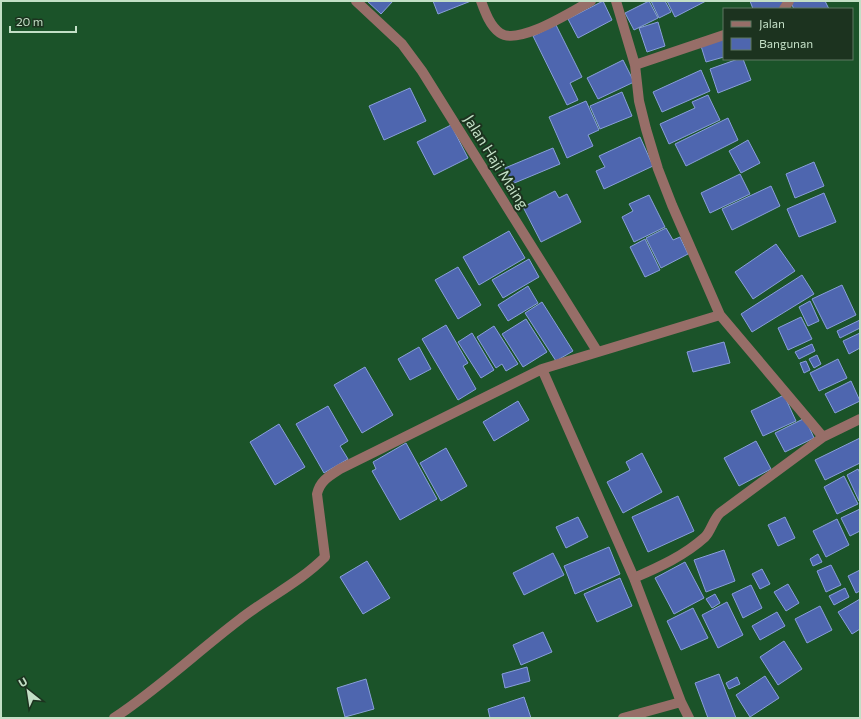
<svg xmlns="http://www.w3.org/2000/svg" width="861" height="719" font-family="Commissioner,sans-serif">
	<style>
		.building { fill: #4e66af; stroke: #899fda }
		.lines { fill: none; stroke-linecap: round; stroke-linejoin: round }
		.minor { stroke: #976e68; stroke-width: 10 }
		.labels { text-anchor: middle; stroke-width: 4; stroke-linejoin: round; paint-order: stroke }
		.street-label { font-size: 15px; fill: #c3dfc6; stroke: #1c331f }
	</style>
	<rect width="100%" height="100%" fill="#1b5329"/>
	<path class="building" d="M 367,1 L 393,1 L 381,14 Z
		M 433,1 L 471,1 L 438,14 Z
		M 603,1 L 612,20 L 578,38 L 568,19 Z
		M 649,1 L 658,18 L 634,30 L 625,13 Z
		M 651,1 L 665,1 L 671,12 L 659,18 Z
		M 667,1 L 706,1 L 675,17 Z
		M 750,1 L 783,1 L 785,6 L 779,9 L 753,9 Z
		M 790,1 L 825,1 L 829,9 L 794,9 Z
		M 658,22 L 665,46 L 647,52 L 639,28 Z
		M 556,25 L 582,77 L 570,83 L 578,100 L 567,105 L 533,36 Z
		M 724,38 L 724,57 L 706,62 L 701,46 Z
		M 738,59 L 743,59 L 751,80 L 718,93 L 710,69 Z
		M 623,60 L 634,82 L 598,99 L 587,78 Z
		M 701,70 L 710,91 L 662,112 L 653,92 Z
		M 410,88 L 426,121 L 384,140 L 369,106 Z
		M 622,92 L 632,116 L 600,129 L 590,106 Z
		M 708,95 L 720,120 L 669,144 L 660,124 L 695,108 L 692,102 Z
		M 586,101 L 599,130 L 588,135 L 593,146 L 567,158 L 549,117 Z
		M 728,118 L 738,140 L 686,166 L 675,144 Z
		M 451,125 L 468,158 L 434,175 L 417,142 Z
		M 640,137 L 653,166 L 604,189 L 596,171 L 605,167 L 599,156 Z
		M 748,140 L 760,163 L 741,173 L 729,151 Z
		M 553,148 L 560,164 L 512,184 L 505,168 Z
		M 814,162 L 824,186 L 795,198 L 786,174 Z
		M 740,174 L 750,194 L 710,213 L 701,193 Z
		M 771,186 L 780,206 L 732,230 L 722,209 Z
		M 555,191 L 559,198 L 567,194 L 581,222 L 541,242 L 523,207 Z
		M 824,193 L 836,222 L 799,237 L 787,209 Z
		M 649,195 L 665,227 L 634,242 L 622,217 L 633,211 L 629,204 Z
		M 666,228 L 673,240 L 680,237 L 688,254 L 661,268 L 646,238 Z
		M 509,231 L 525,258 L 479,285 L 463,257 Z
		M 645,239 L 660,270 L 645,277 L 630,247 Z
		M 776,244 L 795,271 L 753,299 L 735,272 Z
		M 529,259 L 539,277 L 503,298 L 492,280 Z
		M 458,267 L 481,305 L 458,319 L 435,280 Z
		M 802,275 L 814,294 L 752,332 L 741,314 Z
		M 842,285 L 856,315 L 827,329 L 812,299 Z
		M 528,286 L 538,303 L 508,321 L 498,305 Z
		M 810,301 L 819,321 L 808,326 L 799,307 Z
		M 542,302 L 573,351 L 556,361 L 525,313 Z
		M 801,317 L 812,339 L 788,350 L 778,328 Z
		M 526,319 L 547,352 L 523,367 L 502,334 Z
		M 860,320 L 860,328 L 840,338 L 837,331 Z
		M 446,325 L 468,363 L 463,366 L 476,389 L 458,400 L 422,339 Z
		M 494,326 L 518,364 L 506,371 L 502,364 L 496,368 L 477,337 Z
		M 472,333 L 494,370 L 481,378 L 458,342 Z
		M 860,333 L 860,348 L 849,354 L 843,341 Z
		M 724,342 L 730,363 L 693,372 L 687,352 Z
		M 812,344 L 815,351 L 799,359 L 795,352 Z
		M 419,347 L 431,369 L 410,380 L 398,359 Z
		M 817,355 L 821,364 L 814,368 L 809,359 Z
		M 838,359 L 847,378 L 819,391 L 810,373 Z
		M 806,361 L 810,370 L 804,373 L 800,363 Z
		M 365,367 L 393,415 L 362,433 L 334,385 Z
		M 851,381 L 860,401 L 835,413 L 825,394 Z
		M 784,395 L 796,421 L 763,436 L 751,411 Z
		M 518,401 L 529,420 L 494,441 L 483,422 Z
		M 328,406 L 348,441 L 340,446 L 348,459 L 324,473 L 296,424 Z
		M 805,418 L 814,438 L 785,452 L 775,433 Z
		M 279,424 L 305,467 L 275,485 L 250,442 Z
		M 860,438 L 860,463 L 825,480 L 815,460 Z
		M 756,441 L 771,469 L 739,486 L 724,458 Z
		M 406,443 L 437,499 L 400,520 L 372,471 L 376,469 L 373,462 Z
		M 446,448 L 467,486 L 441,501 L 420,463 Z
		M 642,453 L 662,492 L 623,513 L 607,482 L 630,470 L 626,462 Z
		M 858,469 L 860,473 L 859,501 L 847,475 Z
		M 844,476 L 858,504 L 837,514 L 824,487 Z
		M 678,496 L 694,531 L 648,552 L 632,517 Z
		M 860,509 L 860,531 L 850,536 L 841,518 Z
		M 578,517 L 588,537 L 566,548 L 556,527 Z
		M 785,517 L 795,538 L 778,546 L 768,525 Z
		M 837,519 L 849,545 L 826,557 L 813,531 Z
		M 609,547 L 620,574 L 575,594 L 564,566 Z
		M 724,550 L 735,581 L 706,592 L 694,560 Z
		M 553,553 L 564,575 L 524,595 L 513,573 Z
		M 818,554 L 822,562 L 813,566 L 810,559 Z
		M 367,561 L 390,598 L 363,614 L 340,577 Z
		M 685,562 L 704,598 L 674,614 L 655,578 Z
		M 831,565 L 841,585 L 826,592 L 817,571 Z
		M 762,569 L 770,584 L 760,589 L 752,574 Z
		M 860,570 L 860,591 L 856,593 L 848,576 Z
		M 620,578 L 632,606 L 597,622 L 584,594 Z
		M 788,584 L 799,603 L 786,611 L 774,592 Z
		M 751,585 L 762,608 L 743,618 L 732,594 Z
		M 845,588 L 849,597 L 834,605 L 829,596 Z
		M 715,594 L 720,603 L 712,608 L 706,599 Z
		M 860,599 L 860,629 L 852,634 L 838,612 Z
		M 727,602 L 743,635 L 718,648 L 702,615 Z
		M 820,606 L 832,630 L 807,643 L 795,619 Z
		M 693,608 L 708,638 L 681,650 L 667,621 Z
		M 777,612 L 785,626 L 760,640 L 752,626 Z
		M 543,632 L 552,652 L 521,665 L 513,645 Z
		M 784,641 L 802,669 L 778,685 L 760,657 Z
		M 527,667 L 530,681 L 505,688 L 502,674 Z
		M 719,674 L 736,718 L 708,718 L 695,683 Z
		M 765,676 L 779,698 L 750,717 L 736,695 Z
		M 737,677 L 740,684 L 729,689 L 726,683 Z
		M 366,679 L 374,709 L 345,717 L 337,688 Z
		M 524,697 L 531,718 L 490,718 L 488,709 Z"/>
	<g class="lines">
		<path class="minor" d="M 356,1 L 402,44 L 422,71 L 597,351
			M 481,1 C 485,12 490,26 500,33 C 519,46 572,11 591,1
			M 616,1 L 635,65 L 639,101 L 646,129 L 658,169 L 672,205 L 720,315 L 823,437
			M 784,9 L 789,1
			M 635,65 L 724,35
			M 542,369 L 634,578 L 681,702 L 689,718
			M 634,578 C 659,567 684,556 705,537 C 711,531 713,520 720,513 L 823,437 L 860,419
			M 114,718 C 158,689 197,652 239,620 C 267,598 300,582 325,557 L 317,494 C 320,481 329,476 340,469 L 542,369 L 720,315
			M 623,718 L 681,702"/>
	</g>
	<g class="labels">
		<g class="street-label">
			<text transform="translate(496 162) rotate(58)" y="5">Jalan Haji Maing</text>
		</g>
	</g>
	<rect width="861" height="719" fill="none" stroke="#c3dfc6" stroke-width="4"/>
	<rect x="723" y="8" width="130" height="52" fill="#1c331f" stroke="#5f7862"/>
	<rect x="731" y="21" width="20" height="6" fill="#976e68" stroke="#5f7862"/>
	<text x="759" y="28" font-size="12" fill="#c3dfc6">Jalan</text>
	<rect x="731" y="38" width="20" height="12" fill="#4e66af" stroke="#5f7862"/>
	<text x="759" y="48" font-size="12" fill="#c3dfc6">Bangunan</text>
	<g transform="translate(28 691) rotate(330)" stroke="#1c331f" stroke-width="3" paint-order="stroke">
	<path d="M0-3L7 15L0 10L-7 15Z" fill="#c3dfc6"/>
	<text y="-6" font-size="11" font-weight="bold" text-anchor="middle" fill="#c3dfc6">U</text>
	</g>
	<path d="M10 26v6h66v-6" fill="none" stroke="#c3dfc6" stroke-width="2"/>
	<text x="16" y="26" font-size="12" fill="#c3dfc6" stroke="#1c331f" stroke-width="3" paint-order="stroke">20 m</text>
</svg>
